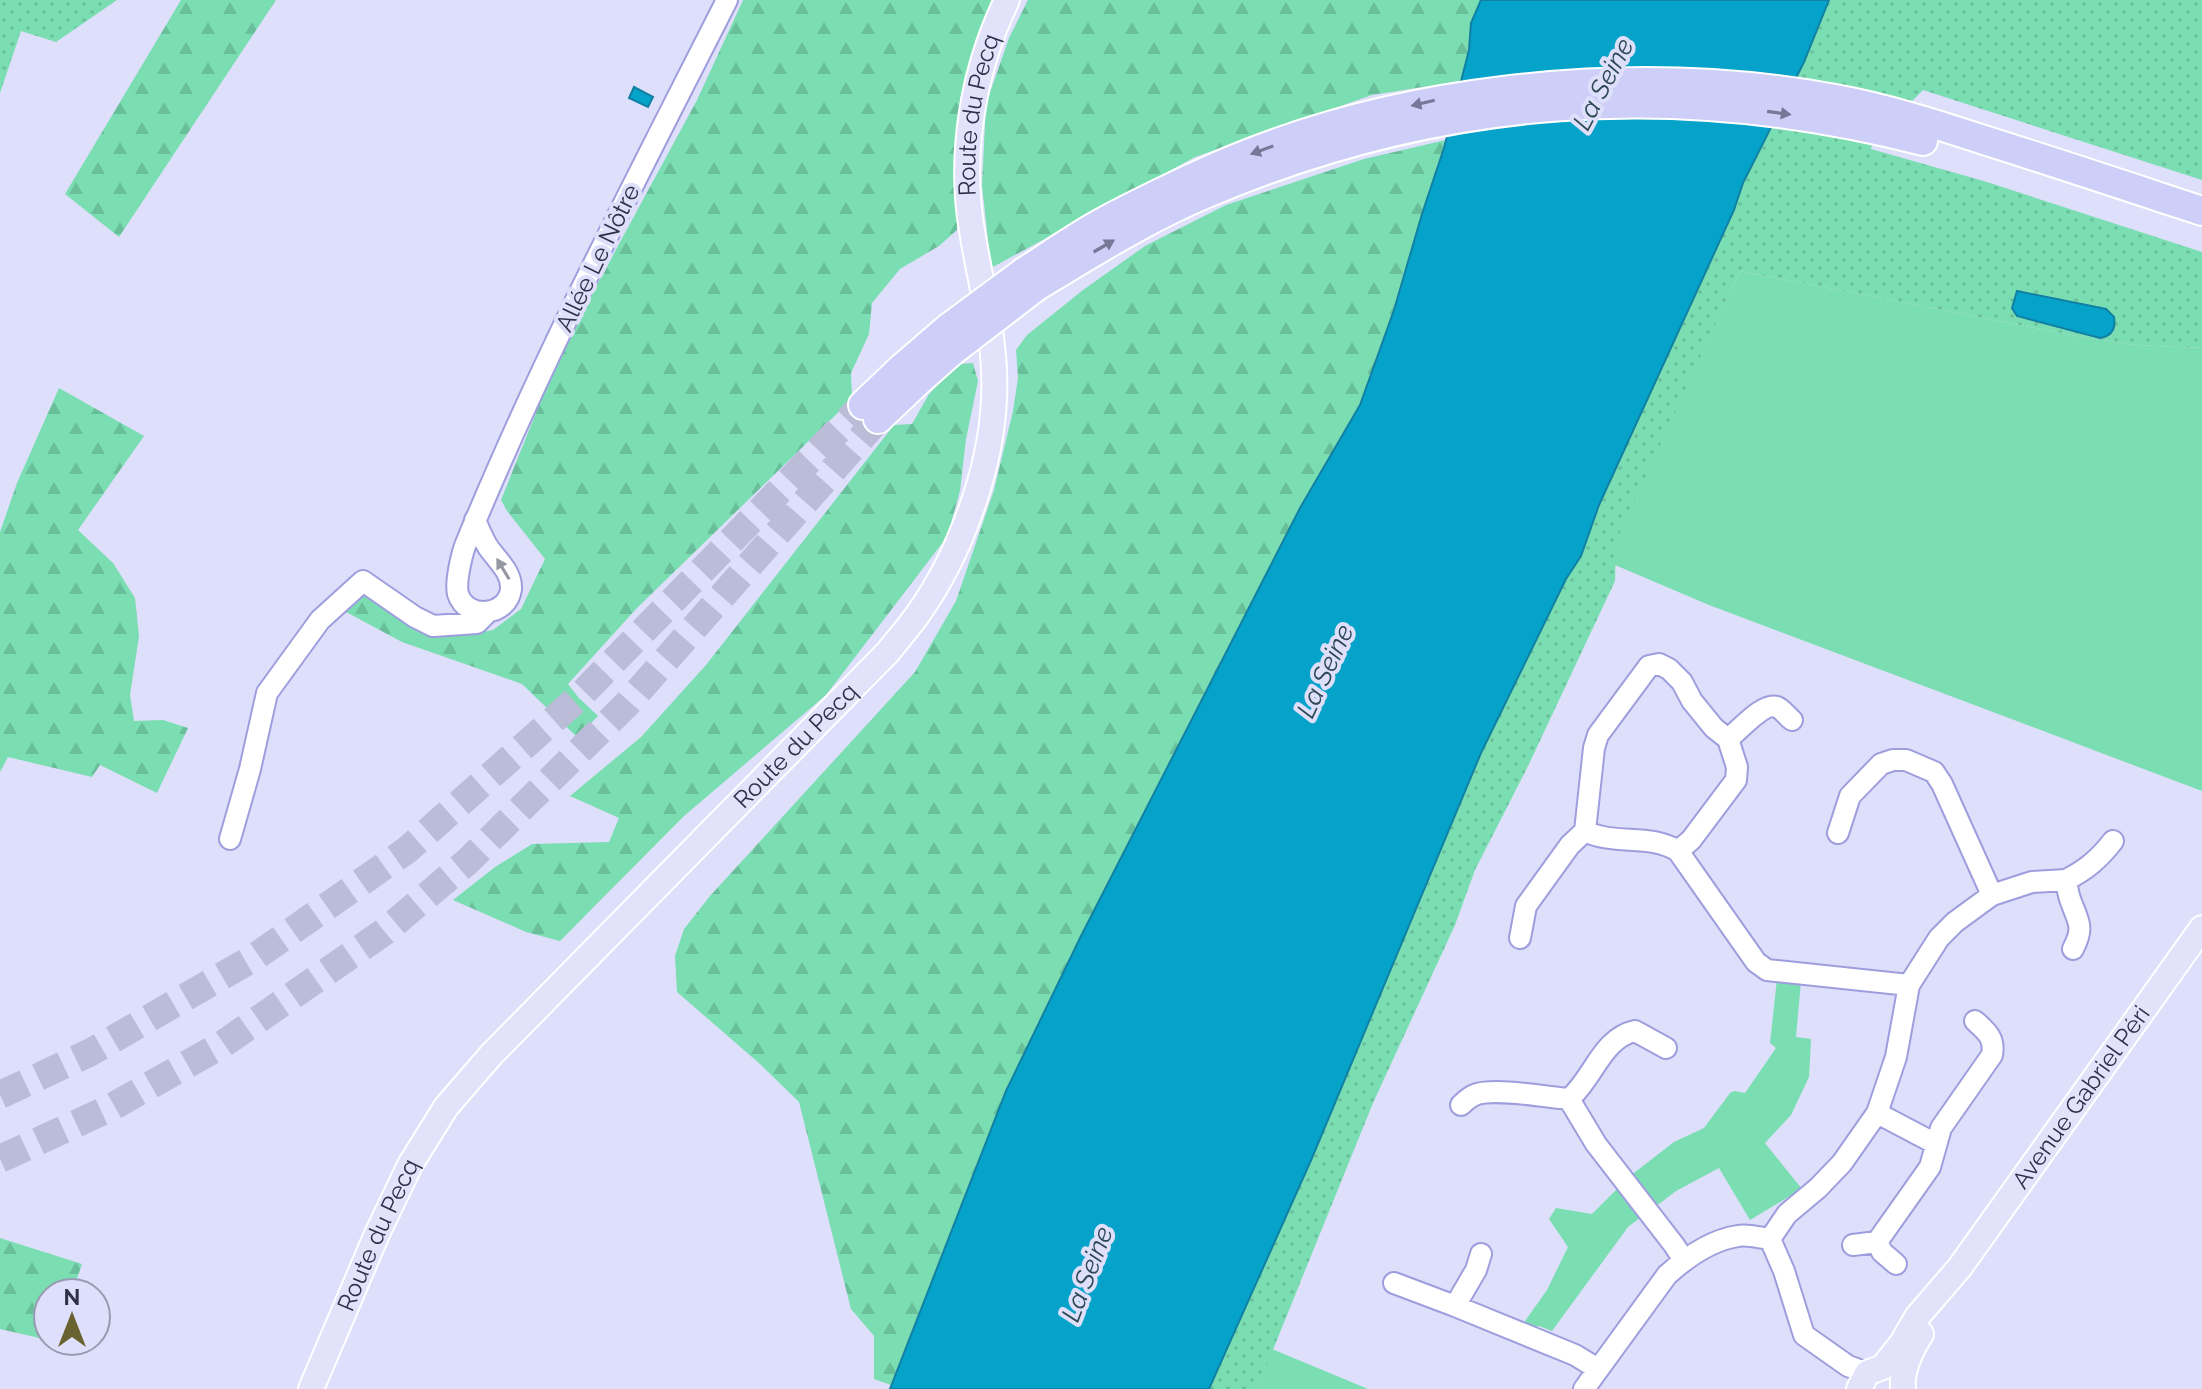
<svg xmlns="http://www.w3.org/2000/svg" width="2202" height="1389" font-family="Raleway,sans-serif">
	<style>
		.green { fill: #7adeb2 }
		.forest { fill: url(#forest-firs) }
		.park { fill: url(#park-dots) }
		.water { fill: #05a2ca; stroke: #1280a3; stroke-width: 2 }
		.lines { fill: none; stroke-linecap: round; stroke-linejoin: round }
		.highway-tunnel { stroke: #bbbcd7; stroke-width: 28; stroke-dasharray: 28 14; stroke-linecap: butt }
		.minor-casing { stroke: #9e9ede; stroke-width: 24 }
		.major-casing { stroke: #fff; stroke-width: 28 }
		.highway-casing { stroke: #fff; stroke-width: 32 }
		.minor { stroke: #fff; stroke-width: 20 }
		.major { stroke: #e2e2fb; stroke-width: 24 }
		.highway { stroke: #cecff9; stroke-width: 28 }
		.highway-bridge-casing { stroke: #fff; stroke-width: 32; stroke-linecap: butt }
		.highway-bridge { stroke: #cecff9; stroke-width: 28 }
		.oneway { fill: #777798 }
		.oneway2 { fill: #9797a4 }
		.labels { text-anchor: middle; stroke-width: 8; stroke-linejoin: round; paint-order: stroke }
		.street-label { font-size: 24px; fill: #2f2f49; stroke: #dedffa }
		.water-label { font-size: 26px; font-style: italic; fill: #2d4852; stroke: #dedffa }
	</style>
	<defs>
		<pattern id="forest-firs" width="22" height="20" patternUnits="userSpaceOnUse" patternTransform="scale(2)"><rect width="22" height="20" fill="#7adeb2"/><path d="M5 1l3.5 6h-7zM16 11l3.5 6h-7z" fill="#6abf9b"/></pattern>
		<pattern id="park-dots" width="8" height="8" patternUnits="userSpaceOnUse" patternTransform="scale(2)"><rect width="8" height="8" fill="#7adeb2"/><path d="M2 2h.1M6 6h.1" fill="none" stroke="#6abf9b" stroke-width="1.8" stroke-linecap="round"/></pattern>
	</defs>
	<rect width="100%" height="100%" fill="#dedffa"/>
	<path class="green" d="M 1740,271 L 2077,336 L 2136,345 L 2202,348 L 2202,791 L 1709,605 L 1615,565 L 1615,541 Z
		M 1777,979 L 1801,981 L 1796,1037 L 1811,1039 L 1809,1077 L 1791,1115 L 1765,1143 L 1802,1189 L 1750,1220 L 1719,1168 L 1676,1191 L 1655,1207 L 1630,1176 L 1674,1142 L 1704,1128 L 1730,1093 L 1734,1091 L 1745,1093 L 1776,1048 L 1770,1043 Z
		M 1618,1188 L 1641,1217 L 1628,1227 L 1552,1331 L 1539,1326 L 1533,1328 L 1523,1324 L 1547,1290 L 1568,1247 L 1549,1219 L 1556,1208 L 1592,1214 Z
		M 1272,1349 L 1368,1389 L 1257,1389 Z"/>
	<path class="forest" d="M 181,0 L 276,0 L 119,237 L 65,194 Z
		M 743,0 L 997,0 L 958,114 L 957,230 L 939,246 L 900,269 L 872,303 L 869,334 L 851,373 L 852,399 L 637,608 L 568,684 L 578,697 L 598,716 L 577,737 L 522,684 L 402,642 L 346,612 L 349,604 L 363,593 L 424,632 L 461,636 L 493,630 L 521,609 L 545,559 L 507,511 L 501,500 L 560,353 L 697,100 Z
		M 1028,0 L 1481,0 L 1471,23 L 1469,50 L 1461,81 L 1372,95 L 1195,157 L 991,268 L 982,185 L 986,104 L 1009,38 Z
		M 1446,140 L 1422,214 L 1394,310 L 1360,405 L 1300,508 L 1081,936 L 1006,1091 L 891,1385 L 874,1379 L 874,1336 L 851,1309 L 799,1102 L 760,1064 L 677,992 L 675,956 L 684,929 L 710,896 L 915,672 L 956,601 L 994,490 L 1013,411 L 1018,378 L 1016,350 L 1027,335 L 1083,290 L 1145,246 L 1226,205 L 1364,159 Z
		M 973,363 L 978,381 L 966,439 L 960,491 L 947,537 L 826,695 L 684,816 L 560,941 L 526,932 L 453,900 L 495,867 L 532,844 L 609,842 L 619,818 L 570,796 L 641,737 L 706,665 L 894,425 L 912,424 L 929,394 L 959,364 Z
		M 59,388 L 144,436 L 78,530 L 113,563 L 135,598 L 139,636 L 130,695 L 134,721 L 163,720 L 188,728 L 157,793 L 100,765 L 92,777 L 8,757 L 0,772 L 0,532 L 17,483 Z
		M 0,1238 L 82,1264 L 72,1293 L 48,1293 L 48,1340 L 0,1329 Z"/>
	<path class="park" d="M 0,0 L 117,0 L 56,42 L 21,31 L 0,93 Z
		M 1829,0 L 2202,0 L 2202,180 L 1923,90 L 1912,101 L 1886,95 L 1871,149 L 1987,182 L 2202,252 L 2202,348 L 2136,345 L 2077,336 L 1740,271 L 1616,541 L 1615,581 L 1529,764 L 1475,870 L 1455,925 L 1373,1103 L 1257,1389 L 1209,1389 L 1312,1158 L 1481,753 L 1566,579 L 1581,556 L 1599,505 L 1734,210 L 1743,183 L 1804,62 Z"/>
	<path class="water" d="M 1481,0 L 1829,0 L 1804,62 L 1743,183 L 1734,210 L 1599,505 L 1581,556 L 1566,579 L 1481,753 L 1312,1158 L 1209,1389 L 890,1389 L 1006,1091 L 1081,936 L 1300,508 L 1360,405 L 1394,310 L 1422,214 L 1444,148 L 1469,50 L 1471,23 Z
		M 634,87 L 653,97 L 648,107 L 629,98 Z
		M 2017,291 L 2106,309 L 2114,317 C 2116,329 2112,336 2100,338 L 2017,316 L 2012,308 Z"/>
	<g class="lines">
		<path class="highway-tunnel" d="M 0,1095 L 91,1052 L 255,957 L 407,850 L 578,698 L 863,405
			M 0,1159 L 112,1107 L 223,1044 L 384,932 L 468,861 L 627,704 L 878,419"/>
		<g class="minor-casing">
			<path id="minor" d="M 475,520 C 479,529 483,539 488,547 C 497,560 512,572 511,589 C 508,616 467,621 458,594 C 455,582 462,552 467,541 C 543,356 637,178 727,0
				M 1728,739 C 1739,731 1763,702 1777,707 C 1782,709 1787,716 1792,720
				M 1585,831 C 1615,846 1649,833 1678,851 L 1756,962 L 1767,970 L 1909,985
				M 1838,833 L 1850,796 L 1881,764 L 1893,760 L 1906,760 L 1934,772 L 1942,784 L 1992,895
				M 230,839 L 250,769 L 267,693 L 320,620 L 363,581 L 415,617 L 433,626 L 477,623 L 488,612
				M 1520,938 L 1526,906 L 1570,845 L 1585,831 L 1594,748 L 1598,735 L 1649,666 L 1659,664 L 1669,669 L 1682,682 L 1692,701 L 1714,728 L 1728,739 L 1737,767 L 1736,780 L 1691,840 L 1678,851
				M 2073,949 C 2085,926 2078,922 2070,899 C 2068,893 2067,886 2066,880 C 2086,870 2099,859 2113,841
				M 1569,1099 L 1596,1144 L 1674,1245 L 1684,1260
				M 1461,1105 C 1466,1100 1471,1096 1477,1094 C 1497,1088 1546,1097 1569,1099 C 1593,1079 1602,1038 1635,1031 L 1666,1048
				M 1877,1113 L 1936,1144
				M 1877,1242 L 1882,1252 L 1896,1264
				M 1853,1245 L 1877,1242 L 1930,1167 L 1941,1128 L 1992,1055 C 1995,1038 1987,1032 1975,1021
				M 1394,1283 L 1455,1306 L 1575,1355 L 1598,1369
				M 1455,1306 L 1476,1270 L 1481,1254
				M 1867,1373 L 1848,1366 L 1804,1335 L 1784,1271 L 1770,1239 L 1787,1214 L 1818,1188 L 1842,1163 L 1877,1113 L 1896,1057 L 1909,985 L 1939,938 L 1955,922 L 1992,895 L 2032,882 L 2066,880
				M 1584,1389 L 1667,1275 C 1687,1257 1711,1240 1738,1236 C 1748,1234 1760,1238 1770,1239"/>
		</g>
		<g class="major-casing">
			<g id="major">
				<path id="s1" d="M 311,1389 L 377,1234 L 410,1165 L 446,1107 L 491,1055 L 888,652 C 898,639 909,627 918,614 C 960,555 991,470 994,399 C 997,341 981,287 972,231 C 959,154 973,70 1007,0"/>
				<path id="s2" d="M 1859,1389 L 1867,1373 L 1883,1367 L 1902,1343 L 1917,1317 L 1960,1267 L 2202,928"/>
				<path d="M 1903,1389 C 1901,1370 1911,1350 1921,1334"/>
			</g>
		</g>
		<g class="highway-casing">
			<path id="highway" d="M 1024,272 C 1049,256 1073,239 1098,225 C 1128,208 1160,193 1192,178 C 1382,88 1628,61 1835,99 C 1885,108 1935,124 1984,140 C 2057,163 2129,187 2202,211
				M 1037,286 C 1092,253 1147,218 1207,193 C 1441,94 1677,78 1923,141
				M 863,405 L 903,367
				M 878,419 L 917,382"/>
		</g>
		<use href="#minor" class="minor"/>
		<use href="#major" class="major"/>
		<use href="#highway" class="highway"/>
		<g class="highway-bridge-casing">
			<path id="highway-bridge" d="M 903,367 L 947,329 L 1024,272
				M 917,382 L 951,352 L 1037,286"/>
		</g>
		<use href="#highway-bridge" class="highway-bridge"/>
	</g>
	<defs><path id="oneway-solid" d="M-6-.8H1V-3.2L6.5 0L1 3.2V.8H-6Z" transform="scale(2)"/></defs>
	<g class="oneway">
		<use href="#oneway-solid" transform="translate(1423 103) rotate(167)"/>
		<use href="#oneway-solid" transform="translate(1779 113) rotate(8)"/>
		<use href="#oneway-solid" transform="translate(1262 150) rotate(160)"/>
		<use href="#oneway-solid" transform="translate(1104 246) rotate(-30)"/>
	</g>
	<use class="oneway2" href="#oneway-solid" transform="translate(503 569) rotate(-121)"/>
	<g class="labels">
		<g class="street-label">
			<text dy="8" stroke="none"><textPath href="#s1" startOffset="1514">Route du Pecq</textPath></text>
			<text transform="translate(598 258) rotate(-64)" y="8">Allée Le Nôtre</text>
			<text dy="8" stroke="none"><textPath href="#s1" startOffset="816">Route du Pecq</textPath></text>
			<text dy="8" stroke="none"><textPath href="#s2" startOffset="370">Avenue Gabriel Péri</textPath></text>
			<text dy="8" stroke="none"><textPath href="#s1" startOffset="168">Route du Pecq</textPath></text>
		</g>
		<g class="water-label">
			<text transform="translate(1603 84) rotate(-62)" y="9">La Seine</text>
			<text transform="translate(1325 671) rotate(-65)" y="9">La Seine</text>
			<text transform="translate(1087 1274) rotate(-69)" y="9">La Seine</text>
		</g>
	</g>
	<g transform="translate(72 1317)"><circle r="38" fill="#dedffa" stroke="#9899b3" stroke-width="2"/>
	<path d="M0-6L14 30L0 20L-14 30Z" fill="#67622f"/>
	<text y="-12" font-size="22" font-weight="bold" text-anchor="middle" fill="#2f2f49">N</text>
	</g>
</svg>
